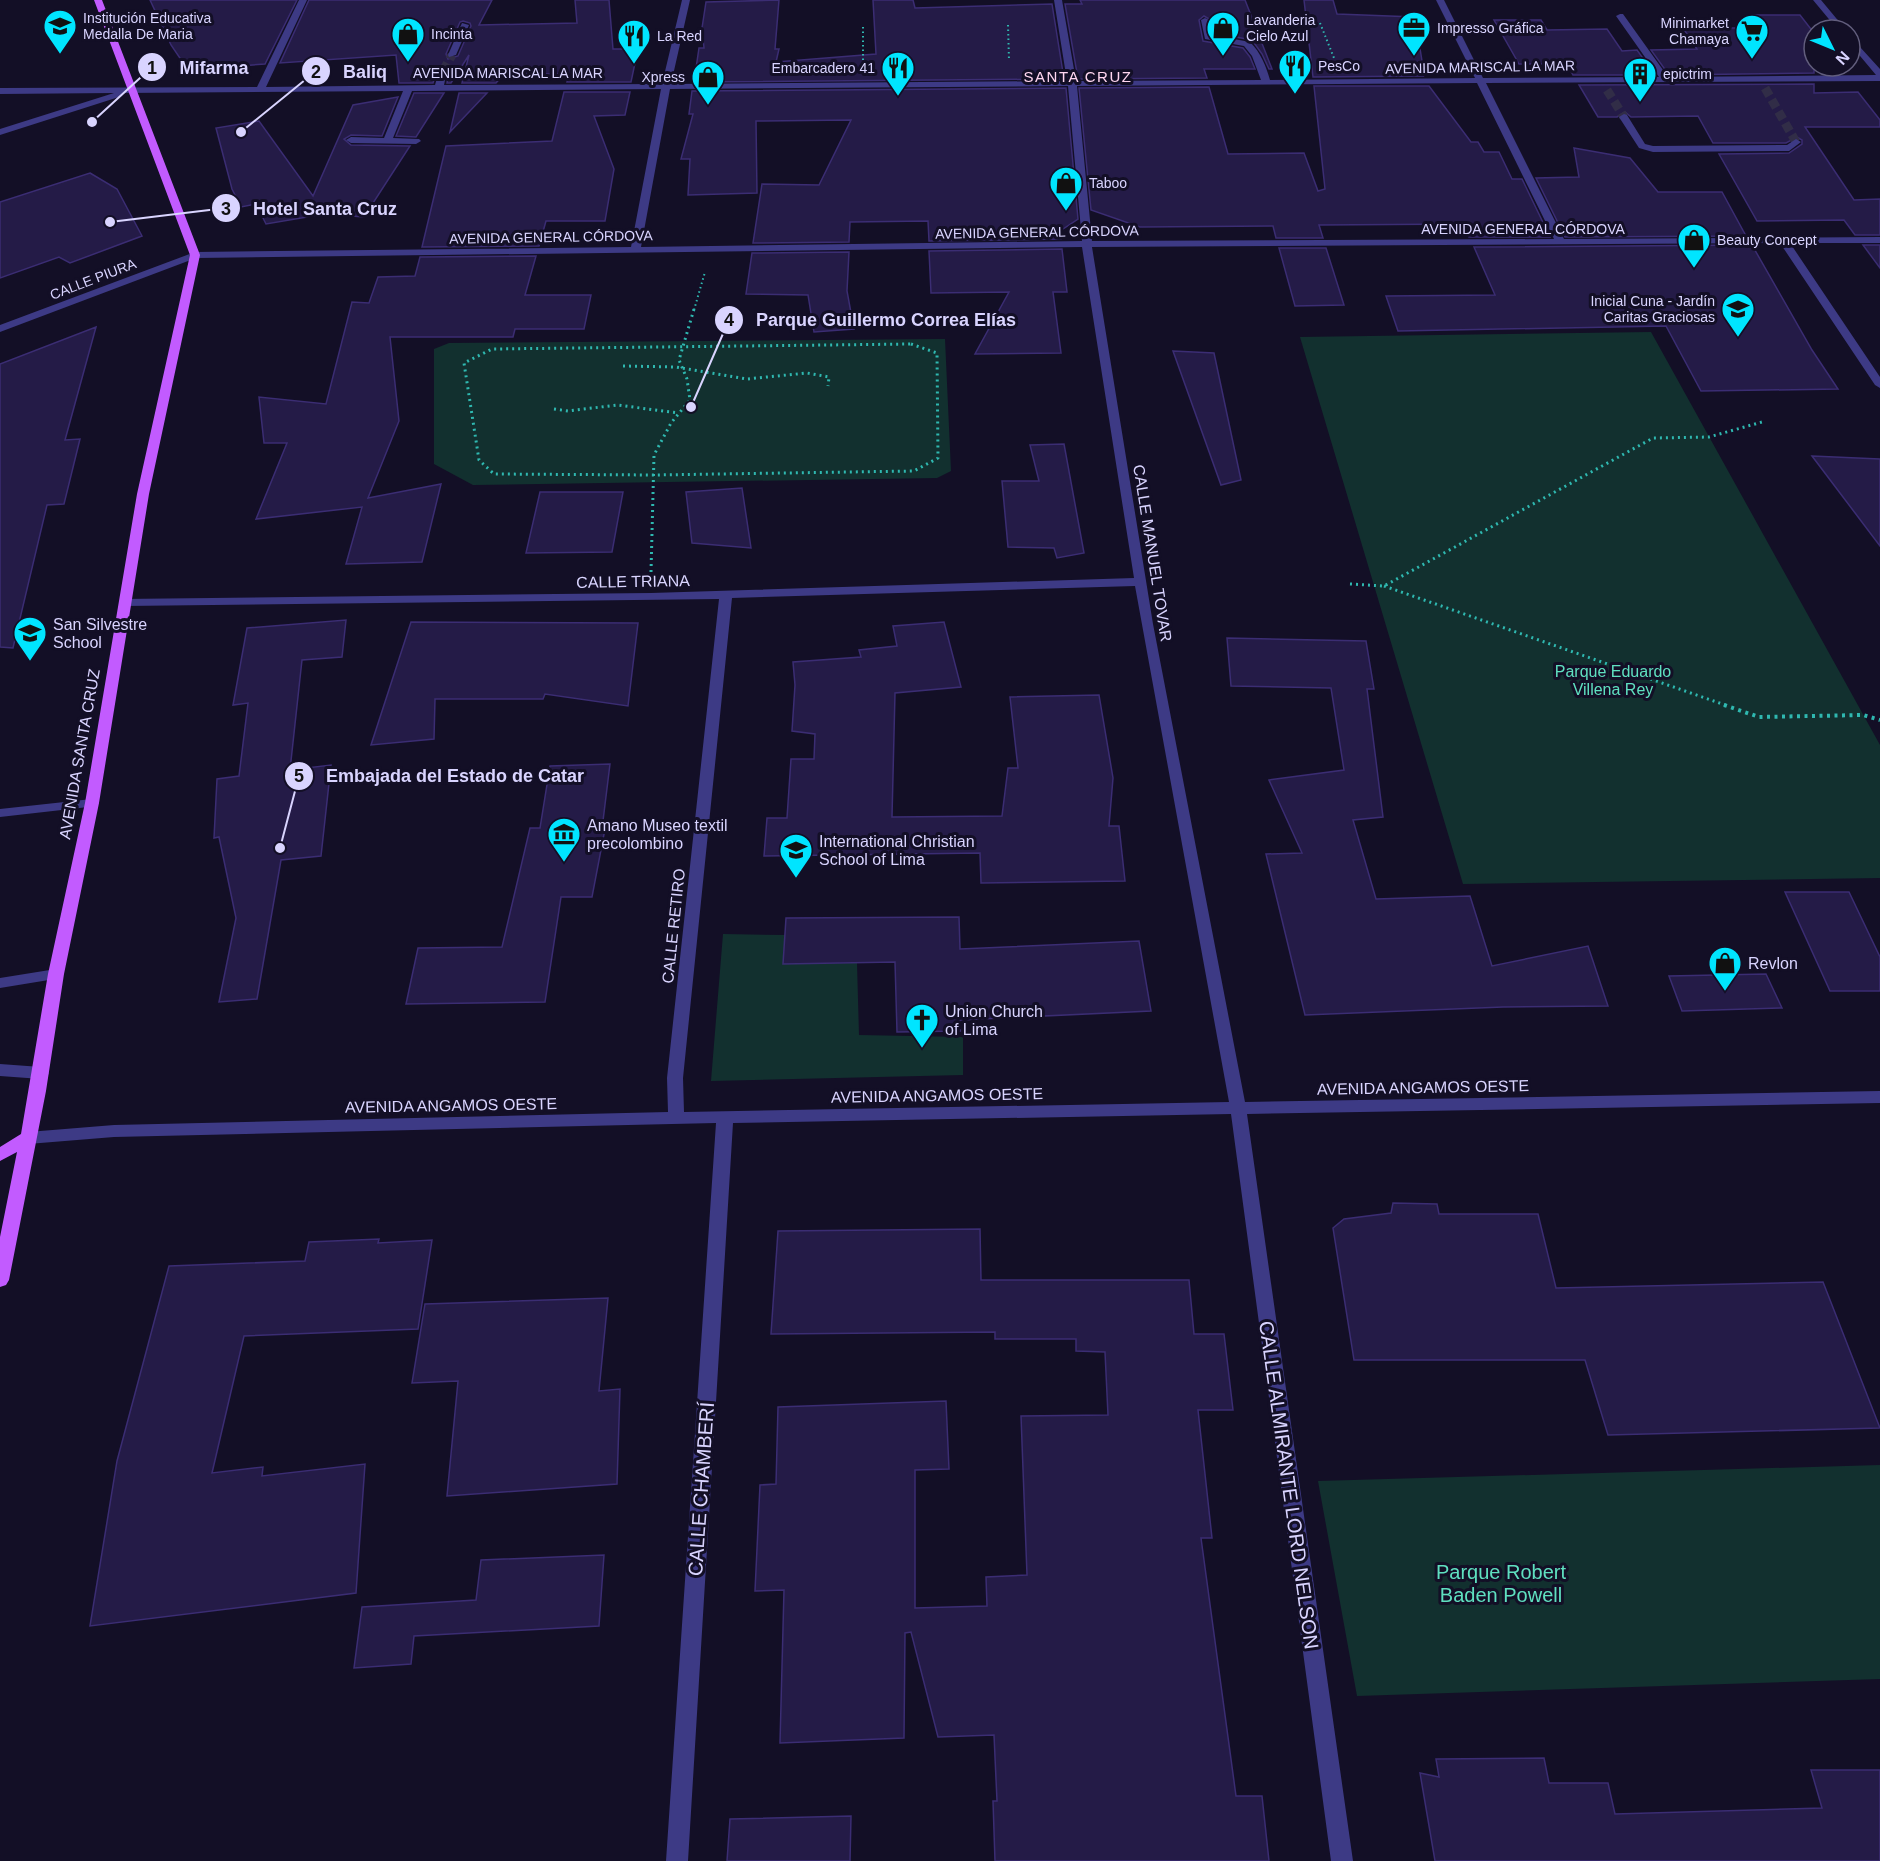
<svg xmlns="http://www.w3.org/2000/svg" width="1880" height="1861" font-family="Helvetica,sans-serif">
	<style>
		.green { fill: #12302f }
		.building { fill: #241b47; stroke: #3b2d73; stroke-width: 1.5; fill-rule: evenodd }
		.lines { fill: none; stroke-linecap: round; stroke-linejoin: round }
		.minor-tunnel { stroke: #312d47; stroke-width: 9; stroke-dasharray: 9 4.5; stroke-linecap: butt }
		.path-far2 { stroke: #2fb8b0; stroke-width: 2; stroke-dasharray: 1.5 3; stroke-linecap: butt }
		.path-far1 { stroke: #2fb8b0; stroke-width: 3; stroke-dasharray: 2 4; stroke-linecap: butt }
		.path { stroke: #2fb8b0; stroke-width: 4; stroke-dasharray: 3 4.5; stroke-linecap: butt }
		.minor { fill: #3d3a85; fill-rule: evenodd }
		.major { fill: #c25bff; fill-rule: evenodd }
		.labels { text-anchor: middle; stroke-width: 6; stroke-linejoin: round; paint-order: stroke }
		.far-poi-label { font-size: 14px; fill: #d9d4ff; stroke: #130f26; text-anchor: start }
		.far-street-label { font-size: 14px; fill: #d9d4ff; stroke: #130f26 }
		.far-neighbourhood-label { font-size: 15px; letter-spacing: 1.5px; fill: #ffd6f0; stroke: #130f26 }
		.street-label { font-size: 16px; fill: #d9d4ff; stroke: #130f26 }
		.poi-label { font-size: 16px; fill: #d9d4ff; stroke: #130f26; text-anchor: start }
		.park-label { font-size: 16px; fill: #5fe0c0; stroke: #130f26 }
		.near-street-label { font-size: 20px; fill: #d9d4ff; stroke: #130f26 }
		.near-park-label { font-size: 20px; fill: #5fe0c0; stroke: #130f26 }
		.leader { fill: none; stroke: #d9d4ff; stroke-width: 2 }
		.callout-dot { fill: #d9d4ff; stroke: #130f26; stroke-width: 2 }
		.mark-label { font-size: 18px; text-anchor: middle; font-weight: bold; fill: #111 }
		.callout-label { font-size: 18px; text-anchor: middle; font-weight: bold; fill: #d9d4ff; stroke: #130f26; stroke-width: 6; stroke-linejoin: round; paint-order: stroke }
	</style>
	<rect width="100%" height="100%" fill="#130f26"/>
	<path class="green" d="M 1651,332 L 1880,745 L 1880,878 L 1463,884 L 1300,337 Z
		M 945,339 L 951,471 L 937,478 L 473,485 L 434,464 L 434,349 L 449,343 Z
		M 723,934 L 785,935 L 783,964 L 857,963 L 859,1035 L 963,1037 L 963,1075 L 711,1081 Z
		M 1880,1465 L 1880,1679 L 1357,1696 L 1318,1481 Z"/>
	<path class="building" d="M 150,0 L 297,0 L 265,64 L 188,70 L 171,45 Z
		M 309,0 L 492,0 L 479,25 L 577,23 L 575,0 L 609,0 L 613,49 L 638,49 L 631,82 L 567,82 L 569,74 L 504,74 L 496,83 L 462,83 L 469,55 L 451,83 L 447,83 L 449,71 L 443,66 L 437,70 L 433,83 L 399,83 L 396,55 L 280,63 ZM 463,21 L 470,23 L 471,26 L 458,56 L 448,59 L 446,54 L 460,22 Z
		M 779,0 L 775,49 L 779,49 L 776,62 L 876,54 L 873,0 L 913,0 L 915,8 L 1052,4 L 1064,79 L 694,82 L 699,48 L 704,48 L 702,28 L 706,2 Z
		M 1080,0 L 1245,0 L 1272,69 L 1269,69 L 1262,54 L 1252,40 L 1214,33 L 1211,20 L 1204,16 L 1199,20 L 1203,41 L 1243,48 L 1250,57 L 1255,69 L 1204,69 L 1207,78 L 1078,79 L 1065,4 L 1082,4 Z
		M 1304,0 L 1333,0 L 1337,14 L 1415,17 L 1422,61 L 1412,62 L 1423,76 L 1313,77 Z
		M 1753,15 L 1800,15 L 1814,33 L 1814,73 L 1669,75 L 1651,50 L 1697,49 L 1683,28 L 1753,28 Z
		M 1494,20 L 1541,20 L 1547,30 L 1607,29 L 1622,51 L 1637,50 L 1655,75 L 1573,75 L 1567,64 L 1519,64 Z
		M 1814,84 L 1814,93 L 1858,92 L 1880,120 L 1880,127 L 1805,127 L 1854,200 L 1880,199 L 1880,235 L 1855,235 L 1844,220 L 1757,221 L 1719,154 L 1789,153 L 1802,144 L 1802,140 L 1797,137 L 1786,143 L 1713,143 L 1698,116 L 1631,117 L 1625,112 L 1617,117 L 1598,117 L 1579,85 Z
		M 1314,86 L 1429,86 L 1471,142 L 1478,142 L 1484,152 L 1499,152 L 1512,179 L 1522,179 L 1550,237 L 1469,237 L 1464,224 L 1319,225 L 1323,238 L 1276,238 L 1273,226 L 1140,227 L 1091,210 L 1079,88 L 1209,87 L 1228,154 L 1304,153 L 1318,191 L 1325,189 Z
		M 1066,88 L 1078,219 L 1060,231 L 1061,239 L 929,241 L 928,221 L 850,222 L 849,242 L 753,243 L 762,184 L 819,185 L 851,120 L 756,121 L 757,193 L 688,195 L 690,159 L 681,159 L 693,114 L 689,114 L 692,91 Z
		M 564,92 L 630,92 L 625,115 L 594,116 L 614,169 L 605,221 L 546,221 L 539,246 L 422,247 L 446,146 L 552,141 Z
		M 414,93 L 444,93 L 416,137 L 396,136 Z
		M 459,93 L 487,93 L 450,132 Z
		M 398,97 L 382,136 L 351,135 L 344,139 L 351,145 L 410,146 L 364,217 L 325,214 L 266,224 L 256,204 L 241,207 L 232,189 L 216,128 L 259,121 L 313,196 L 353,105 Z
		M 1574,148 L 1630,158 L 1658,192 L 1722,192 L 1746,236 L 1565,237 L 1536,178 L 1579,177 Z
		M 90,173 L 117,189 L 142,236 L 70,263 L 59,257 L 0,278 L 0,202 Z
		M 1752,245 L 1812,350 L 1838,389 L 1701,391 L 1666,326 L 1398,331 L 1386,296 L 1495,295 L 1474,247 Z
		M 1863,245 L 1880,245 L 1880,268 Z
		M 1279,248 L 1326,248 L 1344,305 L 1295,306 Z
		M 1062,249 L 1067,292 L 1053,292 L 1061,353 L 975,354 L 1009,292 L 931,293 L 929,251 Z
		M 849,252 L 847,291 L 854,329 L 814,332 L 808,295 L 746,294 L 752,253 Z
		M 536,256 L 525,295 L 591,295 L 584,329 L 515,329 L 513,337 L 390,337 L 399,421 L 368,498 L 441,484 L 422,562 L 346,564 L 362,507 L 256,519 L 287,443 L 264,443 L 259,397 L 326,404 L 352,302 L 369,303 L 378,277 L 415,276 L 420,257 Z
		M 96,327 L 65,440 L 80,439 L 64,504 L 47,505 L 13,648 L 0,647 L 0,364 Z
		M 1173,351 L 1214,353 L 1241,480 L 1221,485 Z
		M 1064,444 L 1084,553 L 1057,558 L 1054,548 L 1008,547 L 1002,481 L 1039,481 L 1030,445 Z
		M 1812,456 L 1880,459 L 1880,546 Z
		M 742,488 L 751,548 L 692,543 L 686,492 Z
		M 540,492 L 623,492 L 612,552 L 526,553 Z
		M 346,620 L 342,657 L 302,660 L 290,770 L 331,765 L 321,856 L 281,860 L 257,999 L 219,1002 L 236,918 L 219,837 L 214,838 L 217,779 L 239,776 L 248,703 L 233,705 L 247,628 Z
		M 411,622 L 638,623 L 628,706 L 545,694 L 543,699 L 435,699 L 434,739 L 371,745 Z
		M 944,622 L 961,687 L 895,693 L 892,817 L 1002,816 L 1008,768 L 1018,768 L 1010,697 L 1099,695 L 1113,778 L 1109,826 L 1119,826 L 1125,881 L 981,883 L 980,853 L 764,856 L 767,818 L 787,818 L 791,759 L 814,759 L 815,734 L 792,731 L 795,685 L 793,662 L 861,657 L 859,650 L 897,646 L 893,626 Z
		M 1227,638 L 1366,641 L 1374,689 L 1367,689 L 1383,817 L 1353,820 L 1376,899 L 1470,896 L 1492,966 L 1588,946 L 1608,1006 L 1503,1007 L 1305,1015 L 1266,854 L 1302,853 L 1269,780 L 1344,770 L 1331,688 L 1231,686 Z
		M 610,764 L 602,829 L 605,829 L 592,897 L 561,897 L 545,1002 L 406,1004 L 418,948 L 502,947 L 530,828 L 540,828 L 550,766 Z
		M 1785,892 L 1849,892 L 1880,957 L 1880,991 L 1830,991 Z
		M 959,917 L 960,949 L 1139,941 L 1151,1011 L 960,1020 L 961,1031 L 897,1032 L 895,962 L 783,964 L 786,918 Z
		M 1766,974 L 1782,1008 L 1682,1011 L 1669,976 Z
		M 1393,1203 L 1437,1204 L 1439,1214 L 1538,1214 L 1556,1288 L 1823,1282 L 1880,1428 L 1608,1435 L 1585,1360 L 1354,1360 L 1333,1228 L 1344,1219 L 1391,1213 Z
		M 980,1229 L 981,1280 L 1189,1280 L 1194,1334 L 1224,1334 L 1233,1410 L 1198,1410 L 1212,1538 L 1201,1538 L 1236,1796 L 1262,1796 L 1269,1861 L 995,1861 L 993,1801 L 997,1801 L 994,1735 L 938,1737 L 911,1632 L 905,1633 L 904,1738 L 780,1743 L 784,1590 L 755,1591 L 760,1485 L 776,1484 L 778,1407 L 946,1401 L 949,1469 L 915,1470 L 915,1608 L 987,1606 L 986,1577 L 1027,1575 L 1021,1416 L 1108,1415 L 1105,1352 L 1076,1351 L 1076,1339 L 995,1339 L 995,1332 L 771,1334 L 778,1231 Z
		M 379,1239 L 378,1243 L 432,1240 L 418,1329 L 244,1336 L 212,1473 L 263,1467 L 262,1476 L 365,1464 L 356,1593 L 90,1626 L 117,1461 L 169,1266 L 305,1261 L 309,1242 Z
		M 608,1298 L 599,1391 L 620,1389 L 617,1484 L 447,1496 L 458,1381 L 412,1383 L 425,1304 Z
		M 604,1555 L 599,1626 L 414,1636 L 411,1664 L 354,1668 L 362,1607 L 476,1600 L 481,1560 Z
		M 1544,1758 L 1549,1783 L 1608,1783 L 1615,1814 L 1822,1808 L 1811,1770 L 1880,1770 L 1880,1861 L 1435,1861 L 1420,1773 L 1439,1777 L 1436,1759 Z
		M 851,1816 L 850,1861 L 727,1861 L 730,1819 Z"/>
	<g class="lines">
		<path class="minor-tunnel" d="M 443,71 L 452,55
			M 1765,88 L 1796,142
			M 1607,90 L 1624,117"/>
		<path class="path-far2" d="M 1320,23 L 1334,58
			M 1008,25 L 1009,60
			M 863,27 L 863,62
			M 694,310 L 705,272"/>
		<path class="path-far1" d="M 911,344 L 937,353 L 938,458 L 914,471 L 654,475 L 494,474 L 479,460 L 464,363 L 492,349 Z
			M 623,366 L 676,367 L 747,379 L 807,373 L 829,377 L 828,386
			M 554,409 L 568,411 L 617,405 L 679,413
			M 651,572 L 654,455 L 671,423 L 690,400 L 687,379 L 679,360 L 694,309
			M 1350,584 L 1384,586 L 1653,438 L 1709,437 L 1762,422
			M 1384,586 L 1728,706"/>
		<path class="path" d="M 1724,705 L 1759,717 L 1863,715 L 1880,720"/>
		<path class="minor" d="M 299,0 L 307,0 L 266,87 L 435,85 L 439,71 L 443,68 L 447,71 L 444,85 L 662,84 L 682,0 L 690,0 L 671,84 L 1067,81 L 1054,0 L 1062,0 L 1076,81 L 1261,80 L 1252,56 L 1244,46 L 1205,39 L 1201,20 L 1205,18 L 1209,20 L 1212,35 L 1250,42 C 1261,53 1266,66 1270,80 L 1475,78 L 1436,0 L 1444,0 L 1483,78 L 1659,77 L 1616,16 L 1620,14 L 1623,14 L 1668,77 L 1876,75 L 1850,44 L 1850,36 L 1880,69 L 1880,81 L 1486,83 L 1564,239 L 1880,237 L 1880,243 L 1790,243 L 1880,377 L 1880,388 L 1875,385 L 1780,243 L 1092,247 L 1153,624 L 1245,1102 L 1880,1091 L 1880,1103 L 1247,1114 L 1353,1861 L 1331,1861 L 1231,1114 L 733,1123 L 688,1861 L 666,1861 L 716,1123 L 114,1137 L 28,1144 L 22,1142 L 20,1138 L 22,1134 L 28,1132 L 114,1125 L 668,1112 L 667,1078 L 719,599 L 125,606 L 121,605 L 119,602 L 121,599 L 651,593 L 1134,578 L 1082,247 L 196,258 L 0,332 L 0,325 L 195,252 L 631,247 L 661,89 L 412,91 L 393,138 L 419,139 L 421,141 L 416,144 L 351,143 L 346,140 L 351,137 L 384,138 L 403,91 L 123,93 L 122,96 L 0,135 L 0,129 L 114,93 L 0,94 L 0,88 L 257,87 ZM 1477,83 L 1554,239 L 1092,241 L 1077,86 ZM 1068,86 L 1082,241 L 641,247 L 670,89 ZM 1135,586 L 1229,1102 L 684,1112 L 683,1078 L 732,598 Z
			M 1813,0 L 1821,0 L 1846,30 L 1838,30 Z
			M 462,23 L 469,25 L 456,55 L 449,57 L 448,55 Z
			M 1624,114 L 1627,115 L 1645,144 L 1653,146 L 1787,145 L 1796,139 L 1801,142 L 1789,151 L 1653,152 L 1639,148 L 1619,117 Z
			M 92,799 L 97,800 L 99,803 L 97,806 L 0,817 L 0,809 Z
			M 56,969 L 64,974 L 61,978 L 0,988 L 0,978 Z
			M 0,1064 L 41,1067 L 47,1069 L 49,1073 L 47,1077 L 41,1079 L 0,1076 Z"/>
		<path class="major" d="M 94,0 L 102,0 L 200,255 L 149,494 L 99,803 L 64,974 L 46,1091 L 9,1280 L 6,1285 L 0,1287 L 0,1237 L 17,1152 L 0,1161 L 0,1147 L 21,1134 L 48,974 L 85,803 L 137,494 L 190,255 Z"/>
	</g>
	<defs>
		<g id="school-pin" transform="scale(1.725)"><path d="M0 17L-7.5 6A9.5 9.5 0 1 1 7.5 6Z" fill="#00e5ff" stroke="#130f26"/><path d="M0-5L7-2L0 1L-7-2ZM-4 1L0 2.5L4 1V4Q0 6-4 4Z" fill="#111"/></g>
		<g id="shop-pin" transform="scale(1.725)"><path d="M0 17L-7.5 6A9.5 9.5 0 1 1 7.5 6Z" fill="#00e5ff" stroke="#130f26"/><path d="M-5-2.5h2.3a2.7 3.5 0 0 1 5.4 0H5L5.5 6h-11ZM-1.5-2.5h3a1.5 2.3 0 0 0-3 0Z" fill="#111"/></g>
		<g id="office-pin" transform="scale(1.725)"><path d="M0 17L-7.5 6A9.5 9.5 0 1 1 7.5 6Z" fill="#00e5ff" stroke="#130f26"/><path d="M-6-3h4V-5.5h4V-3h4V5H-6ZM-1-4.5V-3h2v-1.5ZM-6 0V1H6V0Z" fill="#111"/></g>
		<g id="supermarket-pin" transform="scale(1.725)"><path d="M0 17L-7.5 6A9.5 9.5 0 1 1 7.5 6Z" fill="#00e5ff" stroke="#130f26"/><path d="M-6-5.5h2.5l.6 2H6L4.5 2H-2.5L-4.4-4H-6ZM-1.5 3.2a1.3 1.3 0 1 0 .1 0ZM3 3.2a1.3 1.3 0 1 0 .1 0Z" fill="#111"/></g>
		<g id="restaurant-pin" transform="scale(1.725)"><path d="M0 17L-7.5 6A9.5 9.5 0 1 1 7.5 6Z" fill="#00e5ff" stroke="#130f26"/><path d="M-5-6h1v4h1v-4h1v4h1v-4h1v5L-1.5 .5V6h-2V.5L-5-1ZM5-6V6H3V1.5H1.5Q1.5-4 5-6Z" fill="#111"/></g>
		<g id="building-pin" transform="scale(1.725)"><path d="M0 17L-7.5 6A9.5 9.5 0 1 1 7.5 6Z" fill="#00e5ff" stroke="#130f26"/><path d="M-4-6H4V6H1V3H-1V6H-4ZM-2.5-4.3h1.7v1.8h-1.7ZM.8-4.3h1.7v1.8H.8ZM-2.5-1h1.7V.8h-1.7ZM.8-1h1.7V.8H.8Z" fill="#111"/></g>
		<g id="museum-pin" transform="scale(1.725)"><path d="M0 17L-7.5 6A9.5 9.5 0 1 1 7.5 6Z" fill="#00e5ff" stroke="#130f26"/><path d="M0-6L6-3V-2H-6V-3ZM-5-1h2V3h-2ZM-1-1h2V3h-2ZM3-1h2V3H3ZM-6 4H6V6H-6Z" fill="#111"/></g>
		<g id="church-pin" transform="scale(1.725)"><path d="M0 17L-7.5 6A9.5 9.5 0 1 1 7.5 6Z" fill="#00e5ff" stroke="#130f26"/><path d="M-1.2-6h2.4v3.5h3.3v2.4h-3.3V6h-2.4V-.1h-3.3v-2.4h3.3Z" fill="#111"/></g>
	</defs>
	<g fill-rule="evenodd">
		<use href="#school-pin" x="60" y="26"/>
		<use href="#shop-pin" x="1223" y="28"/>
		<use href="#office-pin" x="1414" y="28"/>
		<use href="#supermarket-pin" x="1752" y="31"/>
		<use href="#shop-pin" x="408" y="34"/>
		<use href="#restaurant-pin" x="634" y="36"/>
		<use href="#restaurant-pin" x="1295" y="66"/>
		<use href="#restaurant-pin" x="898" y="68"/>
		<use href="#building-pin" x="1640" y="74"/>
		<use href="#shop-pin" x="708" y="77"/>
		<use href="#shop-pin" x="1066" y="183"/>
		<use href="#shop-pin" x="1694" y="240"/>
		<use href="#school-pin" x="1738" y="309"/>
		<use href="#school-pin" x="30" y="633"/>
		<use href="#museum-pin" x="564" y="834"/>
		<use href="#school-pin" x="796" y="850"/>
		<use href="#shop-pin" x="1725" y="963"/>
		<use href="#church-pin" x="922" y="1020"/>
	</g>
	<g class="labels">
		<g class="far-poi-label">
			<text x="83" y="23">Institución Educativa<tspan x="83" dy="16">Medalla De Maria</tspan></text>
			<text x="1246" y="25">Lavanderia<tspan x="1246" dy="16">Cielo Azul</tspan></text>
			<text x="1729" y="28" text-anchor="end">Minimarket<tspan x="1729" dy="16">Chamaya</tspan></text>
			<text x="1437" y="33">Impresso Gráfica</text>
			<text x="431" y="39">Incinta</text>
			<text x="657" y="41">La Red</text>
			<text x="1318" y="71">PesCo</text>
			<text x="875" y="73" text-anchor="end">Embarcadero 41</text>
			<text x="1663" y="79">epictrim</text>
			<text x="685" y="82" text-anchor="end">Xpress</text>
			<text x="1089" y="188">Taboo</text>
			<text x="1717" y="245">Beauty Concept</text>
			<text x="1715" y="306" text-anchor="end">Inicial Cuna - Jardín<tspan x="1715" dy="16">Caritas Graciosas</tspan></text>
		</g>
		<g class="far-street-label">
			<text transform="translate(1480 67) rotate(-1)" y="5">AVENIDA MARISCAL LA MAR</text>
			<text x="508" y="78">AVENIDA MARISCAL LA MAR</text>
			<text x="1523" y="234">AVENIDA GENERAL CÓRDOVA</text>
			<text transform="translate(1037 232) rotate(-1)" y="5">AVENIDA GENERAL CÓRDOVA</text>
			<text transform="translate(551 237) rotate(-1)" y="5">AVENIDA GENERAL CÓRDOVA</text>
			<text transform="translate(93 279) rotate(-21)" y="5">CALLE PIURA</text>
		</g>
		<g class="far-neighbourhood-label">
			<text x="1078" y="82">SANTA CRUZ</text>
		</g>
		<g class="street-label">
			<text transform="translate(1153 553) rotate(81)" y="6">CALLE MANUEL TOVAR</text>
			<text transform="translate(633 581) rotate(-1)" y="6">CALLE TRIANA</text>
			<text transform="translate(79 754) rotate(-80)" y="6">AVENIDA SANTA CRUZ</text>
			<text transform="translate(673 926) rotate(-84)" y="6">CALLE RETIRO</text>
			<text transform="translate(1423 1087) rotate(-1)" y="6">AVENIDA ANGAMOS OESTE</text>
			<text transform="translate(937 1095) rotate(-1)" y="6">AVENIDA ANGAMOS OESTE</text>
			<text transform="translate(451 1105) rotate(-1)" y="6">AVENIDA ANGAMOS OESTE</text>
		</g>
		<g class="poi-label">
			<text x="53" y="630">San Silvestre<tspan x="53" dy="18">School</tspan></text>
			<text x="587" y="831">Amano Museo textil<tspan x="587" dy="18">precolombino</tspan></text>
			<text x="819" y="847">International Christian<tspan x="819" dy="18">School of Lima</tspan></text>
			<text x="1748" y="969">Revlon</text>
			<text x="945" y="1017">Union Church<tspan x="945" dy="18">of Lima</tspan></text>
		</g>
		<g class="park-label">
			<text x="1613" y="677">Parque Eduardo<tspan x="1613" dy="18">Villena Rey</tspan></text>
		</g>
		<g class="near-street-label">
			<text transform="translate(1289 1485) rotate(82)" y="7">CALLE ALMIRANTE LORD NELSON</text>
			<text transform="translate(701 1489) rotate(-86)" y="7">CALLE CHAMBERÍ</text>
		</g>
		<g class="near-park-label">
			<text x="1501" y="1579">Parque Robert<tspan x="1501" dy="23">Baden Powell</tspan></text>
		</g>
	</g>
	<path class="leader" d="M92 122L152 67M241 132L316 71M110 222L226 208M691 407L729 320M280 848L299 776"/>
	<g class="callout-dot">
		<circle cx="92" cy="122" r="6"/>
		<circle cx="241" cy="132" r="6"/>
		<circle cx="110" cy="222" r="6"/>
		<circle cx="691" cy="407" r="6"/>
		<circle cx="280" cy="848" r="6"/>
		<circle cx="152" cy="67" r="15"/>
		<circle cx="316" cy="71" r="15"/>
		<circle cx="226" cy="208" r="15"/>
		<circle cx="729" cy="320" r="15"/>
		<circle cx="299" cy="776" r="15"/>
	</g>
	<g class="mark-label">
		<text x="152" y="74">1</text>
		<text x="316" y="78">2</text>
		<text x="226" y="215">3</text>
		<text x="729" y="326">4</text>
		<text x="299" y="782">5</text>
	</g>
	<g class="callout-label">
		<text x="214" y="74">Mifarma</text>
		<text x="365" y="78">Baliq</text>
		<text x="325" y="215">Hotel Santa Cruz</text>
		<text x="886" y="326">Parque Guillermo Correa Elías</text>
		<text x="455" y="782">Embajada del Estado de Catar</text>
	</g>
	<g transform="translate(1832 48) rotate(133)"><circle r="28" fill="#130f26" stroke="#625e7d" stroke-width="1.5"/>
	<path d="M0-4.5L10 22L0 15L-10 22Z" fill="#00e5ff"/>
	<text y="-9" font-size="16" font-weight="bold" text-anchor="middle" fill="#d9d4ff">N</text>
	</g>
</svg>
